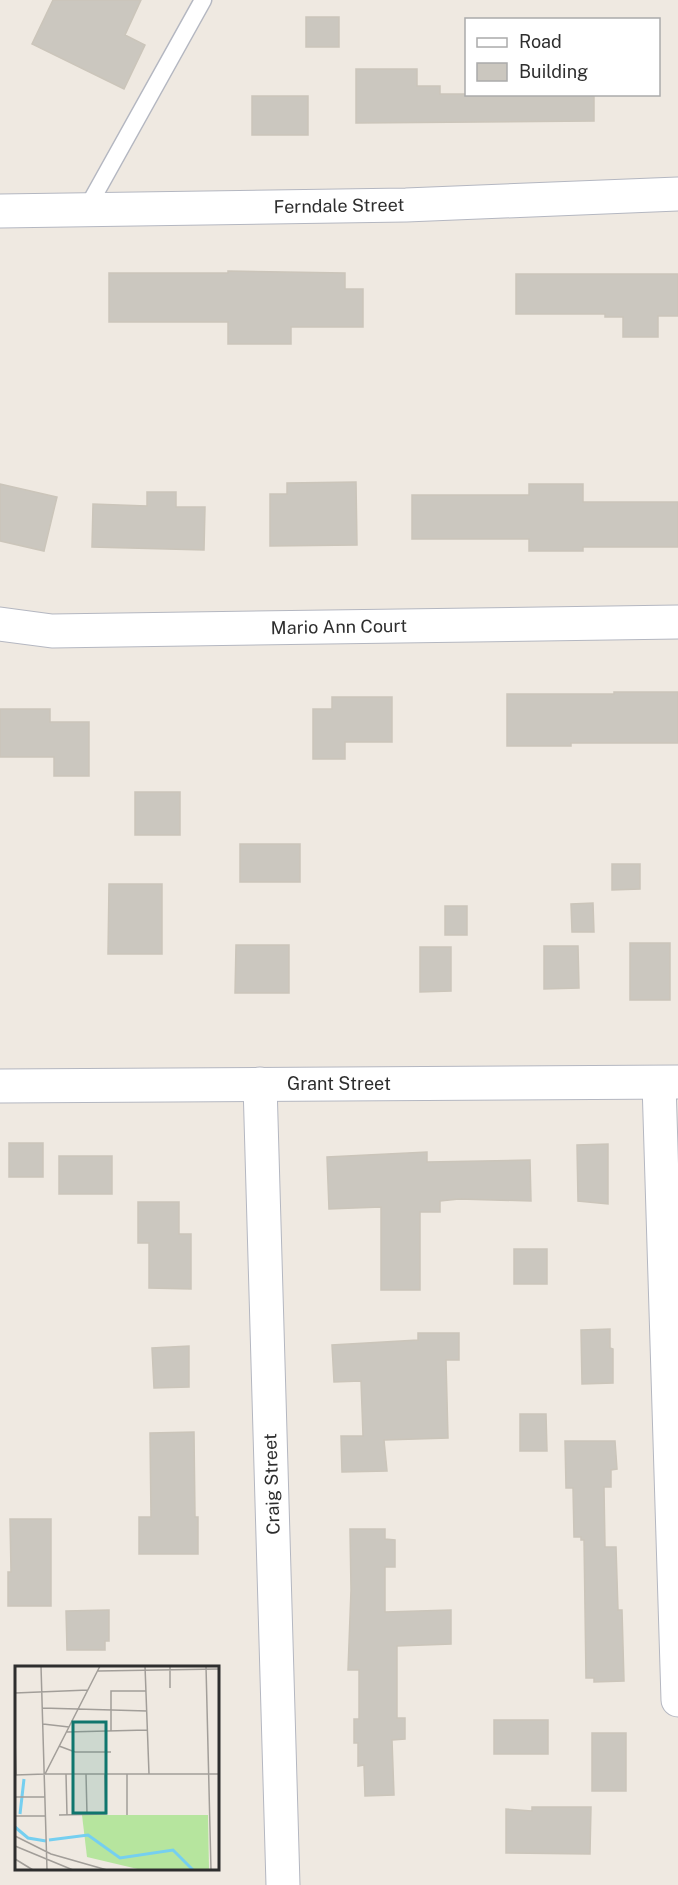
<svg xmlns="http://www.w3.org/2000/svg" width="678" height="1885" font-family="'Public Sans',sans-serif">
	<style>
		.building { fill: #cbc7bf; stroke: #cbc5ba; stroke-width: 1.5 }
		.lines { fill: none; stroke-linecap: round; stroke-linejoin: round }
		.service-casing { stroke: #b4b7c1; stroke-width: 19 }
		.minor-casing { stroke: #b4b7c1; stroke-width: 35 }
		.tertiary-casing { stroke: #b4b7c1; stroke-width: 35 }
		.service { stroke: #fff; stroke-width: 16 }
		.minor { stroke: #fff; stroke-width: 33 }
		.tertiary { stroke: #fff; stroke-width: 33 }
		.labels { text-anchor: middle; stroke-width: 4.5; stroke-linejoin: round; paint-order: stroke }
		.street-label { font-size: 18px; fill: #2e2e2e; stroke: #fff }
		.inset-river { fill: none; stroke: #75cff0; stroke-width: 3 }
		.inset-road { fill: none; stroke: #a29e99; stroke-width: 1.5 }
		.view { fill: #0f766e; fill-opacity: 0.15; stroke: #0f766e; stroke-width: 3 }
		.inset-edge { fill: none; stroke: #2e2e2e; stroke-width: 3 }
	</style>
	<rect width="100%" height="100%" fill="#efe9e1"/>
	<path class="building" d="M 53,0 L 141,0 L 125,35 L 145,45 L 124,89 L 32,44 Z
		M 306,17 L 339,17 L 339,47 L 306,47 Z
		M 356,69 L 417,69 L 417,86 L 440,86 L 440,94 L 594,94 L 594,121 L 356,123 Z
		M 252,96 L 308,96 L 308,135 L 252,135 Z
		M 228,271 L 345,273 L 345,289 L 363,289 L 363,327 L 291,327 L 291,344 L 228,344 L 228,322 L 109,322 L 109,273 L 228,273 Z
		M 516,274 L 678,274 L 678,316 L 658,316 L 658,337 L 623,337 L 623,317 L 605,317 L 605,314 L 516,314 Z
		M 356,482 L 357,545 L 270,546 L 270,494 L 287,494 L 287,483 Z
		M 0,484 L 57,497 L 44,551 L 0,541 Z
		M 529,484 L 583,484 L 583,502 L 678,502 L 678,547 L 583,547 L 583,551 L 529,551 L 529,539 L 412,539 L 412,495 L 529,495 Z
		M 147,492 L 176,492 L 176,507 L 205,507 L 204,550 L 92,547 L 93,504 L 147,506 Z
		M 614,692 L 678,692 L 678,743 L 571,743 L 571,746 L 507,746 L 507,694 L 614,694 Z
		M 332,697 L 392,697 L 392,742 L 345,742 L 345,759 L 313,759 L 313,709 L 332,709 Z
		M 0,709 L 50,709 L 50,722 L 89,722 L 89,776 L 54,776 L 54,757 L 0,757 Z
		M 135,792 L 180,792 L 180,835 L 135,835 Z
		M 240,844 L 300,844 L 300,882 L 240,882 Z
		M 612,864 L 640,864 L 640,889 L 612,890 Z
		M 109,884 L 162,884 L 162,954 L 108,954 Z
		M 593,903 L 594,932 L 572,932 L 571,904 Z
		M 445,906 L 467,906 L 467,935 L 445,935 Z
		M 630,943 L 670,943 L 670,1000 L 630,1000 Z
		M 236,945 L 289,945 L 289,993 L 235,993 Z
		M 544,946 L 578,946 L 579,988 L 544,989 Z
		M 420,947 L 451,947 L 451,991 L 420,992 Z
		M 9,1143 L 43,1143 L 43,1177 L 9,1177 Z
		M 608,1144 L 608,1204 L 578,1201 L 577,1145 Z
		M 427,1152 L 427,1162 L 530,1160 L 531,1201 L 459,1199 L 440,1201 L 440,1212 L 420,1212 L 420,1290 L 381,1290 L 381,1207 L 329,1209 L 327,1157 Z
		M 59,1156 L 112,1156 L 112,1194 L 59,1194 Z
		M 138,1202 L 179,1202 L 179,1234 L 191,1234 L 191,1289 L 149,1288 L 149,1243 L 138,1243 Z
		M 514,1249 L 547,1249 L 547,1284 L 514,1284 Z
		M 610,1329 L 610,1348 L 613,1349 L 613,1383 L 582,1384 L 581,1330 Z
		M 418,1333 L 459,1333 L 459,1360 L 446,1360 L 448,1438 L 384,1440 L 387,1471 L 342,1472 L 341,1436 L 363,1436 L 361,1381 L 334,1382 L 332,1345 L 418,1340 Z
		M 189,1346 L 189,1387 L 154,1388 L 152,1348 Z
		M 520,1414 L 546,1414 L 547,1451 L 520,1451 Z
		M 194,1432 L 195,1517 L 198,1517 L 198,1554 L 139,1554 L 139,1517 L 151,1517 L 150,1433 Z
		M 565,1441 L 615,1441 L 617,1469 L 611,1470 L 611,1487 L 604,1487 L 605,1547 L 616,1547 L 618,1610 L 622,1610 L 624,1681 L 594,1682 L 594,1678 L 586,1678 L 584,1540 L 581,1540 L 581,1537 L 574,1537 L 573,1488 L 566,1488 Z
		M 10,1519 L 51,1519 L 51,1606 L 8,1606 L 8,1572 L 11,1572 Z
		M 350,1529 L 385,1529 L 385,1539 L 395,1540 L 395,1567 L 385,1567 L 385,1612 L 451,1610 L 451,1644 L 397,1646 L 397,1718 L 405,1718 L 405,1739 L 392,1740 L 394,1795 L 365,1796 L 364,1765 L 358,1766 L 358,1743 L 354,1743 L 354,1719 L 359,1719 L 359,1670 L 348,1670 L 351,1590 Z
		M 109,1610 L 109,1641 L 105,1641 L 105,1650 L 67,1650 L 66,1611 Z
		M 494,1720 L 548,1720 L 548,1754 L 494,1754 Z
		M 592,1733 L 626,1733 L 626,1791 L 592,1791 Z
		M 532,1807 L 591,1807 L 590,1854 L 506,1853 L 506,1809 L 532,1811 Z"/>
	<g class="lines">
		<g class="service-casing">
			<path id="service" d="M 86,210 L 203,0"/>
		</g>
		<g class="minor-casing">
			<path id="minor" d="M 0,211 L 406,205 L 678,194
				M 0,624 L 52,631 L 678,622
				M 659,1083 L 678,1700
				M 260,1084 L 283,1885"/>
		</g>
		<g class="tertiary-casing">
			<path id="tertiary" d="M 0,1086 L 678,1082"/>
		</g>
		<use href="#service" class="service"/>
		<use href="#minor" class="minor"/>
		<use href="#tertiary" class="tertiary"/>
	</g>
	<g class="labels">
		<g class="street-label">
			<text transform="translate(339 206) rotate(-1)" y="6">Ferndale Street</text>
			<text transform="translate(339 627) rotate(-1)" y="6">Mario Ann Court</text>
			<text x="339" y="1090">Grant Street</text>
			<text transform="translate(272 1484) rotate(-92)" y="6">Craig Street</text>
		</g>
	</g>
	<g transform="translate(15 1666)">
		<rect width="204" height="204" fill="#efe9e1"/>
		<path d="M 67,149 L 193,149 L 194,204 L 127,204 L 72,191 Z" fill="#b6e59e"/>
		<path class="inset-river" d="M 5,148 L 9,113M 0,161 L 13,172 L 31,175M 34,174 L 73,169 L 105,192 L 158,184 L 178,204"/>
		<path class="inset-road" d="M 26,0 L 32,204M 130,0 L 134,108M 155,0 L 155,22M 191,0 L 196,204M 83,5 L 204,3M 0,27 L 73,24M 27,42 L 132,45M 28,58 L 54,61M 96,65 L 96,25 L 131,25M 52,66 L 132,64M 0,71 L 1,109M 44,80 L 60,86 L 96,86M 30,108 L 204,108M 51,108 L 52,149M 71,108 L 72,148M 112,108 L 112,149M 0,109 L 30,108 L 85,0M 0,131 L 30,131M 44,149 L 91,148 L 90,108M 0,150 L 31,150M 0,170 L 36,188 L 92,204M 0,180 L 58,204M 0,193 L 18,204"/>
		<path class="view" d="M 58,56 L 91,56 L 91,147 L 58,147 Z"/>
		<rect width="204" height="204" class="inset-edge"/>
	</g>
	<rect x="465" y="18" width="195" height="78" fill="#ffffff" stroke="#ababab" stroke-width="1.5"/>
	<rect x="477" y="38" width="30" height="9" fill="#ffffff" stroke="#ababab" stroke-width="1.5"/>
	<text x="519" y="48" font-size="18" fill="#2e2e2e">Road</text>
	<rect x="477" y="63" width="30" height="18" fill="#cbc7bf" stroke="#ababab" stroke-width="1.5"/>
	<text x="519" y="78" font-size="18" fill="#2e2e2e">Building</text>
</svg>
